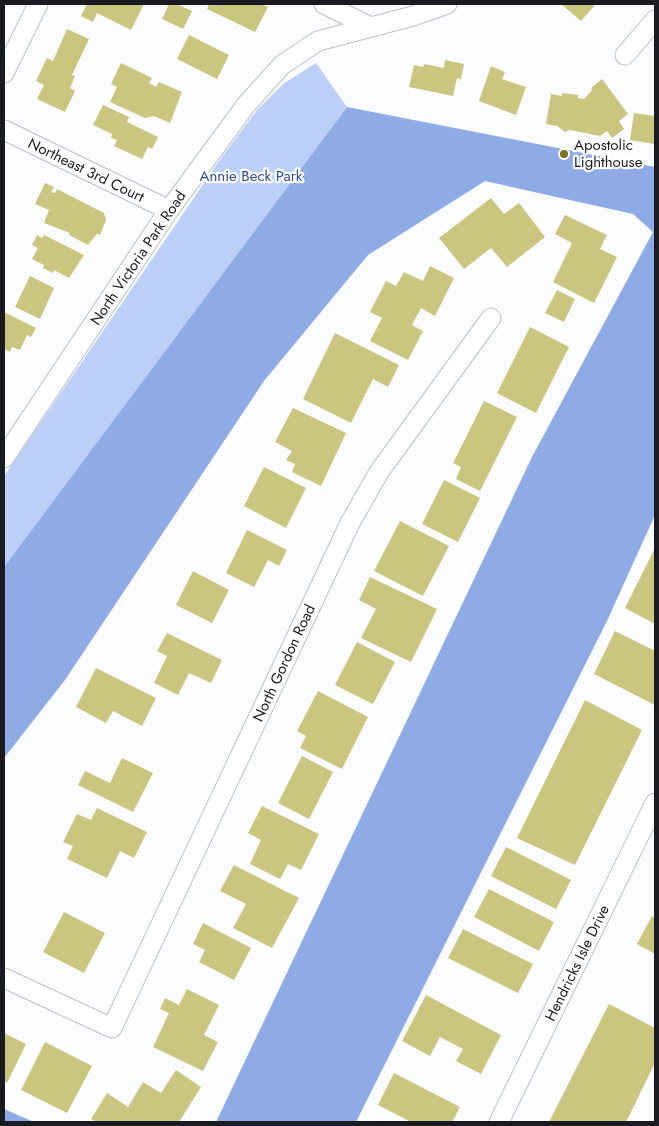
<svg xmlns="http://www.w3.org/2000/svg" width="659" height="1126" font-family="Jost,sans-serif">
	<style>
		.green { fill: #bcd0f7 }
		.water { fill: #8fabe6 }
		.building { fill: #cac680 }
		.lines { fill: none; stroke-linecap: round; stroke-linejoin: round }
		.minor-casing { stroke: #b9bfcd; stroke-width: 21 }
		.minor { stroke: #fff; stroke-width: 19 }
		.poi-dot { fill: #797316; stroke: #fff; stroke-width: 2 }
		.labels { text-anchor: middle; stroke-width: 4.5; stroke-linejoin: round; paint-order: stroke }
		.poi-label { font-size: 15px; fill: #191b20; stroke: #fff; text-anchor: start }
		.street-label { font-size: 15px; fill: #191b20; stroke: #fff }
		.park-label { font-size: 15px; fill: #2f4d93; stroke: #fff }
	</style>
	<rect width="100%" height="100%" fill="#fafcfe"/>
	<path class="green" d="M 316,63 L 347,107 L 4,567 L 4,476 L 219,161 L 257,110 L 283,84 Z"/>
	<path class="water" d="M 347,107 L 655,167 L 655,515 L 607,621 L 356,1122 L 216,1122 L 532,457 L 653,232 L 633,214 L 485,181 L 368,255 L 264,381 L 65,680 L 4,758 L 4,567 Z
		M 4,1109 L 34,1122 L 4,1122 Z"/>
	<path class="building" d="M 87,4 L 144,4 L 131,30 L 97,13 L 93,22 L 81,16 Z
		M 169,4 L 176,4 L 192,11 L 183,29 L 162,19 Z
		M 209,4 L 261,4 L 268,7 L 255,32 L 207,9 Z
		M 561,4 L 596,4 L 581,21 Z
		M 67,29 L 89,39 L 72,75 L 75,76 L 70,88 L 75,91 L 65,112 L 37,99 L 44,85 L 36,81 L 47,58 L 53,61 Z
		M 189,35 L 229,55 L 217,79 L 177,59 Z
		M 445,60 L 464,64 L 461,79 L 457,78 L 453,96 L 409,87 L 414,65 L 423,67 L 424,64 L 444,68 Z
		M 121,63 L 152,78 L 149,83 L 156,87 L 159,82 L 182,92 L 170,123 L 154,116 L 145,118 L 110,102 L 117,87 L 111,84 Z
		M 491,66 L 505,72 L 502,79 L 526,87 L 516,115 L 479,101 Z
		M 602,79 L 628,114 L 619,121 L 624,129 L 612,138 L 607,131 L 600,136 L 570,130 L 565,132 L 557,126 L 546,124 L 551,94 L 562,96 L 562,93 L 578,95 L 578,98 L 584,99 L 592,90 L 591,88 Z
		M 103,105 L 129,117 L 127,122 L 158,137 L 152,149 L 148,147 L 142,159 L 114,146 L 117,140 L 111,138 L 112,134 L 93,125 Z
		M 634,113 L 655,116 L 654,144 L 630,140 Z
		M 45,183 L 54,187 L 51,192 L 55,193 L 57,189 L 104,213 L 106,220 L 100,235 L 97,234 L 88,245 L 69,235 L 70,233 L 44,223 L 49,210 L 35,204 Z
		M 491,198 L 504,214 L 519,203 L 545,237 L 507,267 L 491,248 L 464,269 L 439,238 Z
		M 565,215 L 607,235 L 600,249 L 617,257 L 594,303 L 553,282 L 572,243 L 555,234 Z
		M 37,235 L 42,238 L 44,235 L 84,255 L 69,278 L 54,270 L 53,273 L 43,268 L 44,265 L 32,259 L 38,248 L 32,245 Z
		M 430,266 L 454,278 L 435,316 L 421,308 L 412,325 L 423,331 L 408,360 L 370,341 L 382,318 L 370,312 L 386,281 L 396,286 L 404,272 L 423,281 Z
		M 30,276 L 54,288 L 40,319 L 15,307 Z
		M 557,290 L 575,299 L 564,322 L 545,313 Z
		M 4,312 L 36,328 L 31,337 L 27,335 L 20,350 L 12,347 L 10,352 L 4,349 Z
		M 530,327 L 569,347 L 536,413 L 497,393 Z
		M 335,333 L 399,365 L 388,387 L 373,379 L 351,423 L 303,399 Z
		M 484,401 L 517,417 L 480,491 L 456,479 L 461,467 L 453,463 Z
		M 293,408 L 346,433 L 321,486 L 292,472 L 295,464 L 286,460 L 292,451 L 275,442 Z
		M 264,467 L 306,488 L 286,528 L 244,506 Z
		M 444,480 L 480,498 L 458,542 L 422,524 Z
		M 400,521 L 449,546 L 423,596 L 374,571 Z
		M 247,530 L 287,550 L 279,566 L 268,560 L 254,587 L 226,573 Z
		M 655,548 L 655,624 L 625,608 Z
		M 193,571 L 229,590 L 212,623 L 176,605 Z
		M 370,577 L 437,609 L 411,662 L 361,638 L 376,609 L 359,600 Z
		M 615,631 L 655,651 L 655,705 L 594,674 Z
		M 167,633 L 222,660 L 211,683 L 189,673 L 178,695 L 154,683 L 167,656 L 157,651 Z
		M 357,642 L 395,662 L 373,704 L 335,685 Z
		M 96,668 L 156,698 L 142,726 L 113,711 L 106,723 L 76,707 Z
		M 318,691 L 368,717 L 342,769 L 300,748 L 306,736 L 297,731 Z
		M 585,700 L 642,730 L 575,865 L 517,838 Z
		M 302,756 L 333,772 L 309,819 L 278,803 Z
		M 122,758 L 153,773 L 133,812 L 78,785 L 85,771 L 110,783 Z
		M 262,806 L 319,834 L 301,870 L 288,864 L 280,879 L 250,864 L 261,840 L 248,833 Z
		M 97,808 L 147,832 L 134,858 L 120,851 L 107,878 L 67,859 L 73,846 L 63,842 L 77,814 L 91,820 Z
		M 506,847 L 571,880 L 556,909 L 491,876 Z
		M 234,865 L 299,898 L 272,948 L 233,928 L 246,904 L 220,891 Z
		M 489,889 L 554,922 L 539,951 L 474,917 Z
		M 64,912 L 105,933 L 84,973 L 43,952 Z
		M 652,916 L 655,918 L 655,954 L 637,944 Z
		M 203,923 L 251,948 L 234,980 L 199,962 L 205,950 L 193,944 Z
		M 463,929 L 533,964 L 518,993 L 448,958 Z
		M 187,989 L 219,1005 L 204,1035 L 218,1042 L 203,1071 L 153,1047 L 169,1013 L 160,1009 L 165,998 L 179,1005 Z
		M 426,995 L 501,1035 L 481,1074 L 456,1061 L 463,1049 L 440,1037 L 430,1056 L 402,1041 Z
		M 609,1004 L 655,1028 L 655,1063 L 626,1122 L 549,1122 Z
		M 4,1033 L 26,1044 L 7,1083 L 4,1081 Z
		M 45,1042 L 92,1066 L 67,1113 L 21,1090 Z
		M 176,1070 L 201,1087 L 179,1122 L 97,1122 L 91,1119 L 107,1093 L 128,1107 L 143,1082 L 161,1093 Z
		M 394,1073 L 460,1107 L 452,1122 L 411,1122 L 378,1105 Z"/>
	<g class="lines">
		<g class="minor-casing">
			<path id="minor" d="M 324,4 L 371,27
				M 625,55 L 655,20
				M 4,73 L 38,4
				M 4,130 L 169,210
				M 4,458 L 169,210 L 246,105 L 282,65 L 318,41 L 413,16 L 447,4
				M 4,978 L 112,1028 L 350,523 L 379,472 L 491,318
				M 499,1122 L 655,803"/>
		</g>
		<use href="#minor" class="minor"/>
	</g>
	<circle class="poi-dot" cx="564" cy="154" r="5"/>
	<g class="labels">
		<g class="poi-label">
			<text x="574" y="150">Apostolic<tspan x="574" dy="17">Lighthouse</tspan></text>
		</g>
		<g class="street-label">
			<text transform="translate(86 170) rotate(26)" y="5">Northeast 3rd Court</text>
			<text transform="translate(138 258) rotate(-56)" y="5">North Victoria Park Road</text>
			<text transform="translate(284 663) rotate(-65)" y="5">North Gordon Road</text>
			<text transform="translate(577 963) rotate(-64)" y="5">Hendricks Isle Drive</text>
		</g>
		<g class="park-label">
			<text x="251" y="181">Annie Beck Park</text>
		</g>
	</g>
	<rect width="659" height="1126" fill="none" stroke="#191b20" stroke-width="10"/>
</svg>
